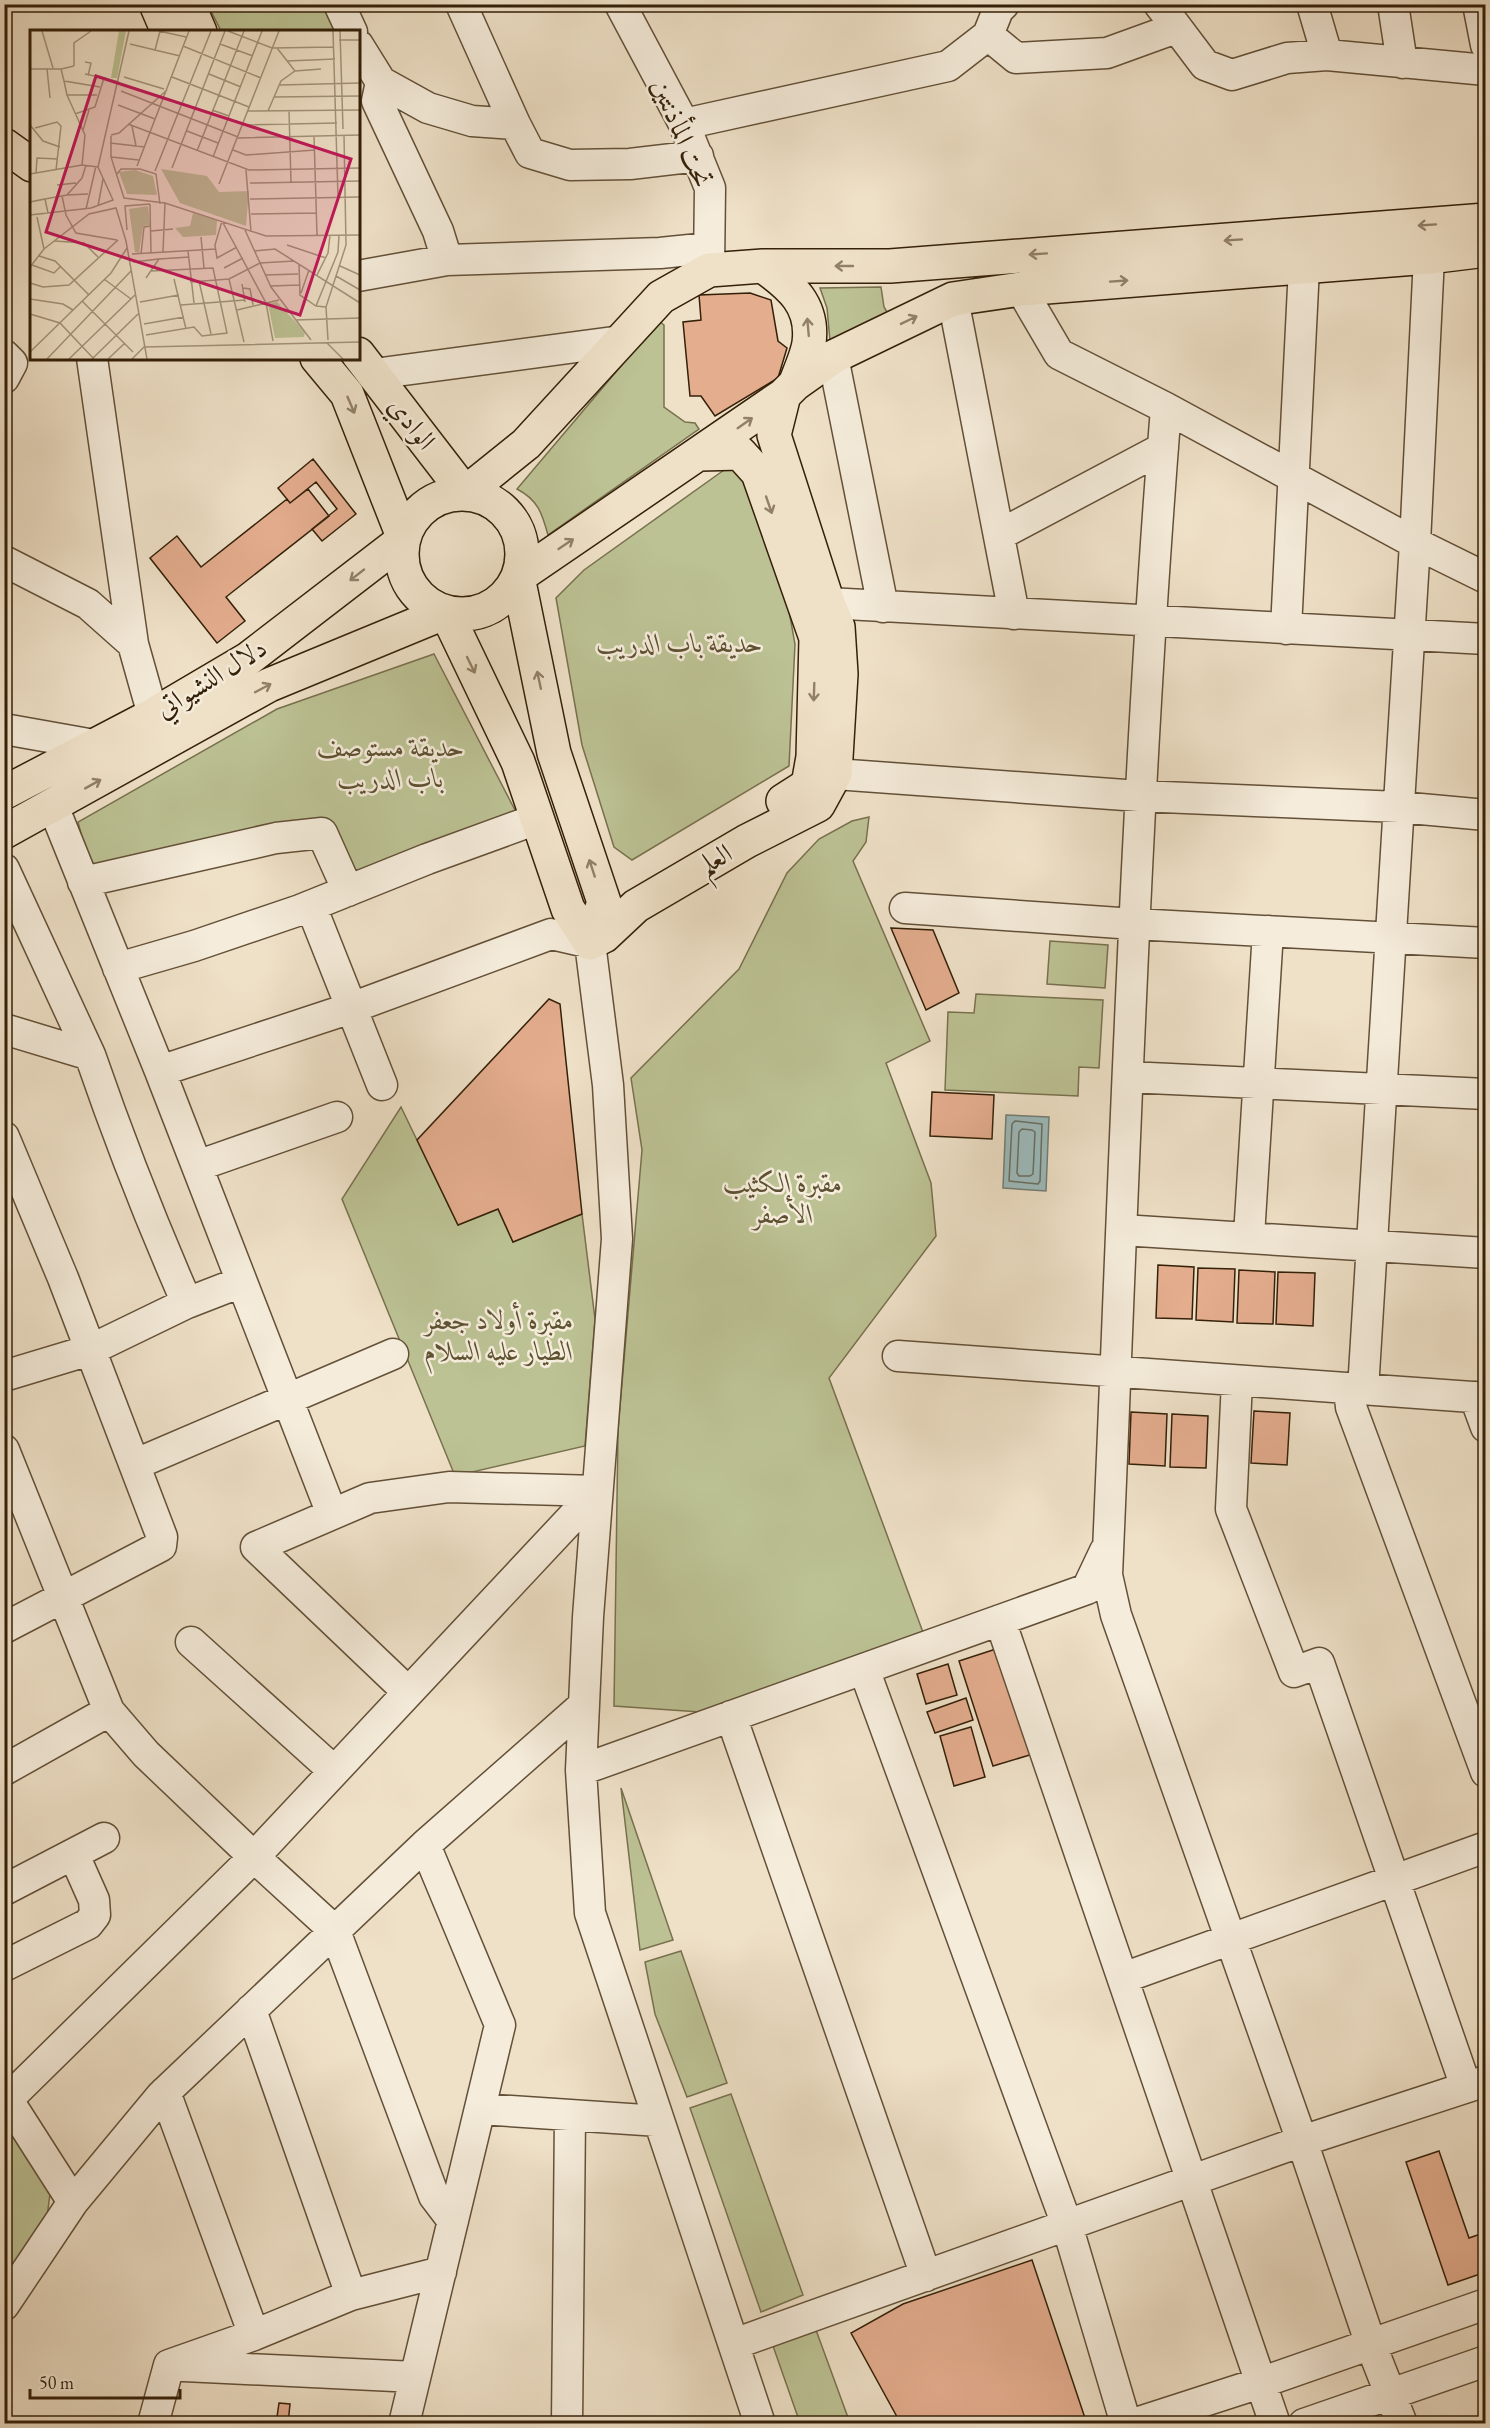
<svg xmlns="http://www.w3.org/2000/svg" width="1490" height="2428" font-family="'EB Garamond',Amiri,serif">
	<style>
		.green { fill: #bcc294; stroke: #78714e; stroke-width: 1.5 }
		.water { fill: #9cbcbe; stroke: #727e75; stroke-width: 1.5 }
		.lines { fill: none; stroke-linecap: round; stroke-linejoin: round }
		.shore { stroke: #686e63; stroke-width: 1.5 }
		.building { fill: #e4ad8e; stroke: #342008; stroke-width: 1.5 }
		.minor-casing { stroke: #635038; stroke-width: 33 }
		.major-casing { stroke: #342008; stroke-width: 36 }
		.minor { stroke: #f5ecdb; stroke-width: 30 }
		.major { stroke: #efe1c8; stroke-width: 33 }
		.oneway { stroke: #928068 }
		.labels { text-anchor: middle; stroke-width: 5; stroke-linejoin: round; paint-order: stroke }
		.street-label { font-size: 27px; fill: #342008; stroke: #f5ecdb }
		.park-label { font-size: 27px; font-style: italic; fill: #5d5132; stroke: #f5ecdb }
		.inset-road { fill: none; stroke: #a4947b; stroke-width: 1.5 }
		.view { fill: #c2185b; fill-opacity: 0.15; stroke: #c2185b; stroke-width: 3 }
		.inset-edge { fill: none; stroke: #342008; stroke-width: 3 }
	</style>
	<rect width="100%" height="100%" fill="#efe1c8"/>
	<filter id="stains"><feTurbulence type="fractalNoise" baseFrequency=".00333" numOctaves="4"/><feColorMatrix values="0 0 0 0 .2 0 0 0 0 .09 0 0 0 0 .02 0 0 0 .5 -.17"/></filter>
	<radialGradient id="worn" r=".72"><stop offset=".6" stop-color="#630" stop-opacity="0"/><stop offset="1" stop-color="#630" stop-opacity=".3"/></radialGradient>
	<path class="green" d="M 208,5 L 325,5 L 339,31 L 221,31 Z
		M 881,287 L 884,307 L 890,317 L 830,341 L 827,308 L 820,288 Z
		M 659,321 L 664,325 L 664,407 L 685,422 L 695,423 L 699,429 L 548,535 C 542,513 538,500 517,489 Z
		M 731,465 L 745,472 L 787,600 L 795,644 L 789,766 L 632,860 L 614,847 L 582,745 L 556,598 L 584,570 Z
		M 434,654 L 516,812 L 355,875 L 326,822 L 89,865 L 78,822 L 277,709 Z
		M 869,817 L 866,842 L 853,861 L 930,1041 L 886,1063 L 931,1183 L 936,1236 L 829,1378 L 924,1635 L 700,1712 L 614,1706 L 618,1430 L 642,1150 L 631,1078 L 739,969 L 787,873 L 819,839 L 852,821 Z
		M 1050,941 L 1108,945 L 1105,988 L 1047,984 Z
		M 976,994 L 1103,1000 L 1099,1068 L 1079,1067 L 1078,1096 L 945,1090 L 948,1012 L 974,1013 Z
		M 401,1107 L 458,1225 L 498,1209 L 513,1242 L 582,1214 L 595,1319 L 585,1446 L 455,1476 L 342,1199 Z
		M 621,1788 L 673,1940 L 640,1950 Z
		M 681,1951 L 727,2083 L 687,2097 L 655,2014 L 645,1962 Z
		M 731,2094 L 803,2295 L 761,2312 L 690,2108 Z
		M 5,2116 L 51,2186 L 47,2217 L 5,2286 Z
		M 816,2330 L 850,2423 L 800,2423 L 773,2346 Z"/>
	<path class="water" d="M 1006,1115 L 1049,1117 L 1046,1191 L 1003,1188 Z"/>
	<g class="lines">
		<path class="shore" d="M 1015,1121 L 1042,1124 L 1040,1181 L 1038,1184 L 1009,1181 L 1012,1124 Z
			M 1022,1129 L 1032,1130 L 1035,1132 L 1033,1174 L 1030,1176 L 1019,1176 L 1017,1173 L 1019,1132 Z"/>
	</g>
	<path class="building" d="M 750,293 L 771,300 L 778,341 L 787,348 L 778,378 L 715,416 L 701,396 L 690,396 L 683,322 L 701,320 L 699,295 Z
		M 313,459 L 356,514 L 322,541 L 312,529 L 337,509 L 316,482 L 290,503 L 278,488 Z
		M 308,489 L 329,516 L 226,597 L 245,621 L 217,643 L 150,558 L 177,536 L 201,567 L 287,499 L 290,503 Z
		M 891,928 L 933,930 L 959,993 L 926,1010 Z
		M 549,999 L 560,1004 L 582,1214 L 513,1242 L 498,1209 L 458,1225 L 417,1140 Z
		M 932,1092 L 994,1095 L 992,1139 L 930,1136 Z
		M 1158,1265 L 1194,1267 L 1192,1319 L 1156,1318 Z
		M 1198,1268 L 1235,1269 L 1233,1322 L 1196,1320 Z
		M 1239,1270 L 1275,1272 L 1273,1324 L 1237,1323 Z
		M 1278,1272 L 1315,1273 L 1313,1326 L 1276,1324 Z
		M 1254,1411 L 1290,1413 L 1287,1465 L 1251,1463 Z
		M 1131,1412 L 1167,1414 L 1165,1466 L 1129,1464 Z
		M 1172,1414 L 1208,1416 L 1206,1468 L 1170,1467 Z
		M 999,1648 L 1033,1754 L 993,1766 L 959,1661 Z
		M 948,1664 L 957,1695 L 926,1704 L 917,1674 Z
		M 966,1698 L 973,1720 L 935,1733 L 927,1712 Z
		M 971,1727 L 985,1777 L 954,1786 L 940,1736 Z
		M 1439,2151 L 1469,2238 L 1486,2232 L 1486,2272 L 1448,2285 L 1406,2162 Z
		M 1032,2260 L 1087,2424 L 901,2424 L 851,2333 L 903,2304 Z
		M 279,2403 L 290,2404 L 288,2424 L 276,2424 Z"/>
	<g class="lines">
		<g class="minor-casing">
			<path id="minor" d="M 339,4 L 352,32
				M 461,4 L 515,124
				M 620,4 L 684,124 L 710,188 L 709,267
				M 1159,4 L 1205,65 L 1232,75 L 1287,58 L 1327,55 L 1486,70
				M 1312,4 L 1327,55
				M 1393,4 L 1402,63
				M 1478,4 L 1486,45
				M 988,35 L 1016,58 L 1107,53 L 1176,28
				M 358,45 L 381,82 L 428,108 L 472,121 L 515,124 L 530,153 L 570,165 L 630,164 L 698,156
				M 381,82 L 377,101 L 438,231 L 447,260
				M 684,124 L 948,66 L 988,35 L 998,10 L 1004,4
				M 358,276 L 447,260 L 660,253 L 709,248
				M 1021,289 L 1059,354 L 1166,408 L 1415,543 L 1486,578
				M 953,299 L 1014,614
				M 4,355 L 12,363 L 4,378
				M 833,357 L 883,607
				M 92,358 L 133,644 L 153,715
				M 374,374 L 621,341
				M 1166,408 C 1135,796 1124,1186 1107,1575 L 1116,1615 L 1302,2141 L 1371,2345 L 1402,2424
				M 999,535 L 1163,448
				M 4,561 L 88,604 L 133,644
				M 828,603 L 1486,639
				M 1286,629 L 1304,267
				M 4,729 L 94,745
				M 835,774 L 1139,796 L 1399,807 L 1486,815
				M 53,806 L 160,1071 L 332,1514
				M 4,869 L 90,1055 L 4,1029
				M 83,882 L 276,838 L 322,833 L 348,891
				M 311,906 L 382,1085
				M 905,908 L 1134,924 L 1486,943
				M 118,968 L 194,946 L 300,910 L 427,859 L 537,819
				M 90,1055 C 119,1139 151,1221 187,1303
				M 160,1071 L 351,1008 L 551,934 L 590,943 L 608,1085 L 617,1239 L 588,1617 L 581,1770 L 590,1913 L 760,2424
				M 1128,1077 L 1486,1094
				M 4,1137 L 63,1278 L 162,1537 L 161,1546 L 4,1628
				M 197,1166 L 337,1117
				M 1122,1230 L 1486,1253
				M 1249,1236 L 1268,931
				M 898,1356 L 1486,1398
				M 4,1376 L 90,1350 L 187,1303 L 241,1282
				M 1237,1381 L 1231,1509 L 1294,1672 L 1319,1663 L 1466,2087
				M 1349,1388 L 1351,1407 L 1486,1772
				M 1363,1390 L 1415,543 L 1429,257
				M 1475,1397 L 1486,1427
				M 4,1450 L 109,1711 L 146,1754 L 254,1857 L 335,1931 L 434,2196 L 453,2221
				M 136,1464 L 393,1354
				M 1000,1620 L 1275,2424
				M 191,1642 L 334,1771
				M 864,1669 L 1067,2225 L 1126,2424
				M 408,1692 L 256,1547 L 370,1498 L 449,1487 L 597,1491
				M 731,1716 L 926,2276
				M 4,1770 L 109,1711
				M 581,1770 L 1087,1589 L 1105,1551
				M 4,1890 L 104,1838
				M 4,1966 L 88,1924 L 95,1915 L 94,1900 L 74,1855
				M 1123,1978 L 1486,1847
				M 251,2010 L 351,2295
				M 165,2092 L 254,2335
				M 4,2094 L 73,2202
				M 4,2103 L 254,1857 L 597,1491
				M 480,2109 L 659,2121
				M 4,2305 L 73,2202 L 161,2096 L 425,1845 L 584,1705
				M 734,2344 L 1302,2141 L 1486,2081
				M 184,2366 L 415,2377
				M 153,2424 L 169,2365 L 254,2335 L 351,2295 L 441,2272
				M 404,2424 L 500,2025 L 425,1845
				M 567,2424 L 570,2115
				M 1133,2424 L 1260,2383 L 1486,2304
				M 1304,2424 L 1486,2361"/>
		</g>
		<g class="major-casing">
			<path id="major" d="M 156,4 L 168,32
				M 188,4 L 200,32
				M 4,145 L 32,165
				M 763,266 C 791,286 814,305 809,343 C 807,356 800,371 795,384
				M 358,354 L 465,493 L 526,444 L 661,297 L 709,270 L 763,266 L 890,266 L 1486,220
				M 700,454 L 740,453 L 758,473 L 816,638 L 813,757 L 808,785 L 783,801
				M402 554a60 60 0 1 1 120 0a60 60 0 1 1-120 0Z
				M 4,793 L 153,715 L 248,659 L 404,539 L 347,394 L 317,358
				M 4,832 L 269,685 L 446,612 L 518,762 L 568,909 L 590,943
				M 590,943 L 604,902 L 554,753 L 518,577 L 784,395 L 795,384 L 833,357 L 953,299 L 1021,289 L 1429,257 L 1486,250
				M 590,943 L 604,936 L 636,906 L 747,841 L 818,805 L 835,774 L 841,674 L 838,627 L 828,603 L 774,435 L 784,395"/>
		</g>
		<use href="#minor" class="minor"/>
		<use href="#major" class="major"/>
	</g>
	<defs><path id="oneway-shaft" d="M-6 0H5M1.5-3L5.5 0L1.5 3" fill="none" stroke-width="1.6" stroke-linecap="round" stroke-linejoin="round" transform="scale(1.5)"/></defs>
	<g class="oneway">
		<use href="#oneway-shaft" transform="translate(1427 225) rotate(176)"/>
		<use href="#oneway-shaft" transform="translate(1233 240) rotate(176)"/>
		<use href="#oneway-shaft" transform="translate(1038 254) rotate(176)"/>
		<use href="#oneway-shaft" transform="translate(844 266) rotate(180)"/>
		<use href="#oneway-shaft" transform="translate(1119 281) rotate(-4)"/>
		<use href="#oneway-shaft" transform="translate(909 320) rotate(-26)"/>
		<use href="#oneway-shaft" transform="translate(808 327) rotate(-95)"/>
		<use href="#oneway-shaft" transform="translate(351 405) rotate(67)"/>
		<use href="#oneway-shaft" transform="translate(745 423) rotate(-35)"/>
		<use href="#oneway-shaft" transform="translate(769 505) rotate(71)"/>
		<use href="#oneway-shaft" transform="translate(566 544) rotate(-34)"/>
		<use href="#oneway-shaft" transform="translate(357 575) rotate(142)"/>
		<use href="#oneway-shaft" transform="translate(471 665) rotate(64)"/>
		<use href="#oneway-shaft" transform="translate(539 680) rotate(-102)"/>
		<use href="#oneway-shaft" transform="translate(263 688) rotate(-28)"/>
		<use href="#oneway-shaft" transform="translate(814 692) rotate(92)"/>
		<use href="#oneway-shaft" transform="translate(93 784) rotate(-29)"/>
		<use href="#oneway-shaft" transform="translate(592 868) rotate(-108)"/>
	</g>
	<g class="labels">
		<g class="street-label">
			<text transform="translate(682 133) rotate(67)" y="9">تحت المأذنتين</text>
			<text transform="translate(412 423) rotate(52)" y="9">الوادي</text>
			<text transform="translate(211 678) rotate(-32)" y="9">دلال النشيواتي</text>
			<text transform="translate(715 859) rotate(-30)" y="9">العلم</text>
		</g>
		<g class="park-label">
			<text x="680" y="652">حديقة باب الدريب</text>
			<text x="391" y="756">حديقة مستوصف<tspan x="391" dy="31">باب الدريب</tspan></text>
			<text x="783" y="1192">مقبرة الكثيب<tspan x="783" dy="31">الأصفر</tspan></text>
			<text x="499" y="1329">مقبرة أولاد جعفر<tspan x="499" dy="31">الطيار عليه السلام</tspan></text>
		</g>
	</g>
	<g transform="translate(30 30)">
		<rect width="330" height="330" fill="#efe1c8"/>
		<path d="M 89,1 L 96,1 L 87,48 L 81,48 ZM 131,139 L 177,146 L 189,162 L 219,161 L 216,196 L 150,173 ZM 105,140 L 123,146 L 127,165 L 97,164 L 89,142 ZM 118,176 L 120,195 L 113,196 L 109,223 L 105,222 L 99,179 ZM 163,183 L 187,190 L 186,205 L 153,207 L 145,198 L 160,196 ZM 247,272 L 275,302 L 274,307 L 245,308 L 238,274 Z" fill="#bcc294"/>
		<path class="inset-road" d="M 12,1 L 23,38M 129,1 L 156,7M 198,1 L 242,18 L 304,17M 303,1 L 308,167M 310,1 L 313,99M 309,10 L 330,10M 100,14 L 150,26M 190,14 L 223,26M 153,16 L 231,48M 247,18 L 265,41M 125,20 L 130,1M 257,31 L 305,29M 55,32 L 61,33 L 58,46M 44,36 L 44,13 L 61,1M 0,39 L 31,39M 17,39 L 20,68M 55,44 L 74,48M 179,44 L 211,57M 94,47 L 134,59M 142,47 L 219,77M 34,51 L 31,39 L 44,36M 250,55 L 330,53M 91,61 L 208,107M 37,65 L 34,51 L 70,57M 244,67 L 330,66M 88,75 L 125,89M 182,80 L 199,86M 218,81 L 330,80M 238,81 L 251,51 L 265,41 L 291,39M 259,81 L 261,152M 45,84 L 65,77 L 74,48 L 89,52M 98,94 L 219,140 L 330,138M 0,95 L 13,111 L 30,117M 213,95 L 307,93M 102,96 L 106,116M 5,98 L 27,92 L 31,96 L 26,140M 53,100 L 59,80M 157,101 L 188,113M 81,105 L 89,103 L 137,60M 81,106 L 81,127 L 94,168 L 135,173M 284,106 L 287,205M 207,108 L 330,105M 80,113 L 115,117M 203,120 L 216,125 L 285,120M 167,121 L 214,1M 81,127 L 109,130M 183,127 L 232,1M 52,135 L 55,105 L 37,65 L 67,65M 107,136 L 159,1M 142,138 L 195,1M 216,140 L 221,202M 125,141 L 181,1M 6,143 L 7,128 L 28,129M 0,144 L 52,135 L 68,137M 87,144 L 91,139 L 110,139 L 126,144 L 130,174M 220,153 L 330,151M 189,154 L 249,1M 27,155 L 46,153M 37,165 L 58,164M 32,166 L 36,185 L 46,203 L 87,210M 15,169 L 37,165 L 52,148 L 56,135M 220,169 L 330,167M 0,172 L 15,169 L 18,183M 120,174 L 121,223M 68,176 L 73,149M 56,179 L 66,136M 221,184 L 286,183M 0,185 L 61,178 L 83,170 L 68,137 L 99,1M 7,187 L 14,219M 192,191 L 236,273 L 243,311M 192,191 L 185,215 L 187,228 L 207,217M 97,200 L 95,176 L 120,174M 215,200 L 241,257 L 281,310M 121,201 L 143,199M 171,207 L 174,238M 25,211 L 54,213 L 68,227M 257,215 L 296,228M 158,221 L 164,273M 224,221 L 245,219 L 330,273M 133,222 L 135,173 L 236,206 L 330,205M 102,224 L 186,219M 111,224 L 114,197 L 121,196M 9,226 L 25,231 L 59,265M 129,229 L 159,227M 103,232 L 129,229 L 116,248M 269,234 L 270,265 L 286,276 L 296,277M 2,235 L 24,243 L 30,237M 310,236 L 330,245M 0,237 L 14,219 L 59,184 L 86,178 L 96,211 L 117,329M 194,238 L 213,228M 235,245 L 268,244M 287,245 L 298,223 L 300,205M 306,246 L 330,260M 74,249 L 101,269M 144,249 L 156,299M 199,249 L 214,312M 169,251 L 181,304M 160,252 L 199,249 L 230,233 L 264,231M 0,253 L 13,257 L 39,255 L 88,210M 212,254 L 215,272M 241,256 L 269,255M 213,258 L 220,259 L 223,275M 271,263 L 279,240M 0,269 L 33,274 L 43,280M 52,271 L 103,322M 110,272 L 149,265M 151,275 L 215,270M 286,276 L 308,222 L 309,205M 207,280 L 249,270M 0,284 L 30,293 L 64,329M 265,290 L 330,288M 114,294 L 154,287M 116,305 L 164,297 L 172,306 L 197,303 L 183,238 L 121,241M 298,310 L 296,277 L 316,215 L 314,105M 297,313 L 313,329M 0,322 L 81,243 L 97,218M 17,329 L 101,241M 39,329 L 105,265M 62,329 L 108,284M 78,329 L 95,313M 102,329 L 114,317 L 330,312"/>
		<path class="view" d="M 66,46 L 321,129 L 270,285 L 16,202 Z"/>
		<rect width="330" height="330" class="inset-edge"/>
	</g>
	<rect width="1490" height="2428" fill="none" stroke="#efe1c8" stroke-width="24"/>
	<rect x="6" y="6" width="1478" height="2416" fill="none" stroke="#342008" stroke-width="3"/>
	<rect x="12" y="12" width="1466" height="2404" fill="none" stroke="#342008" stroke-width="1.5"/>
	<path d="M30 2389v9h150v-9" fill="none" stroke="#342008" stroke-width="3"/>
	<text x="39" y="2389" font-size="18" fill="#342008" stroke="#f5ecdb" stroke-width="4.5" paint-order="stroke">50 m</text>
	<rect width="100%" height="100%" filter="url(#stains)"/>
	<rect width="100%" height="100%" fill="url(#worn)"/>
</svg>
